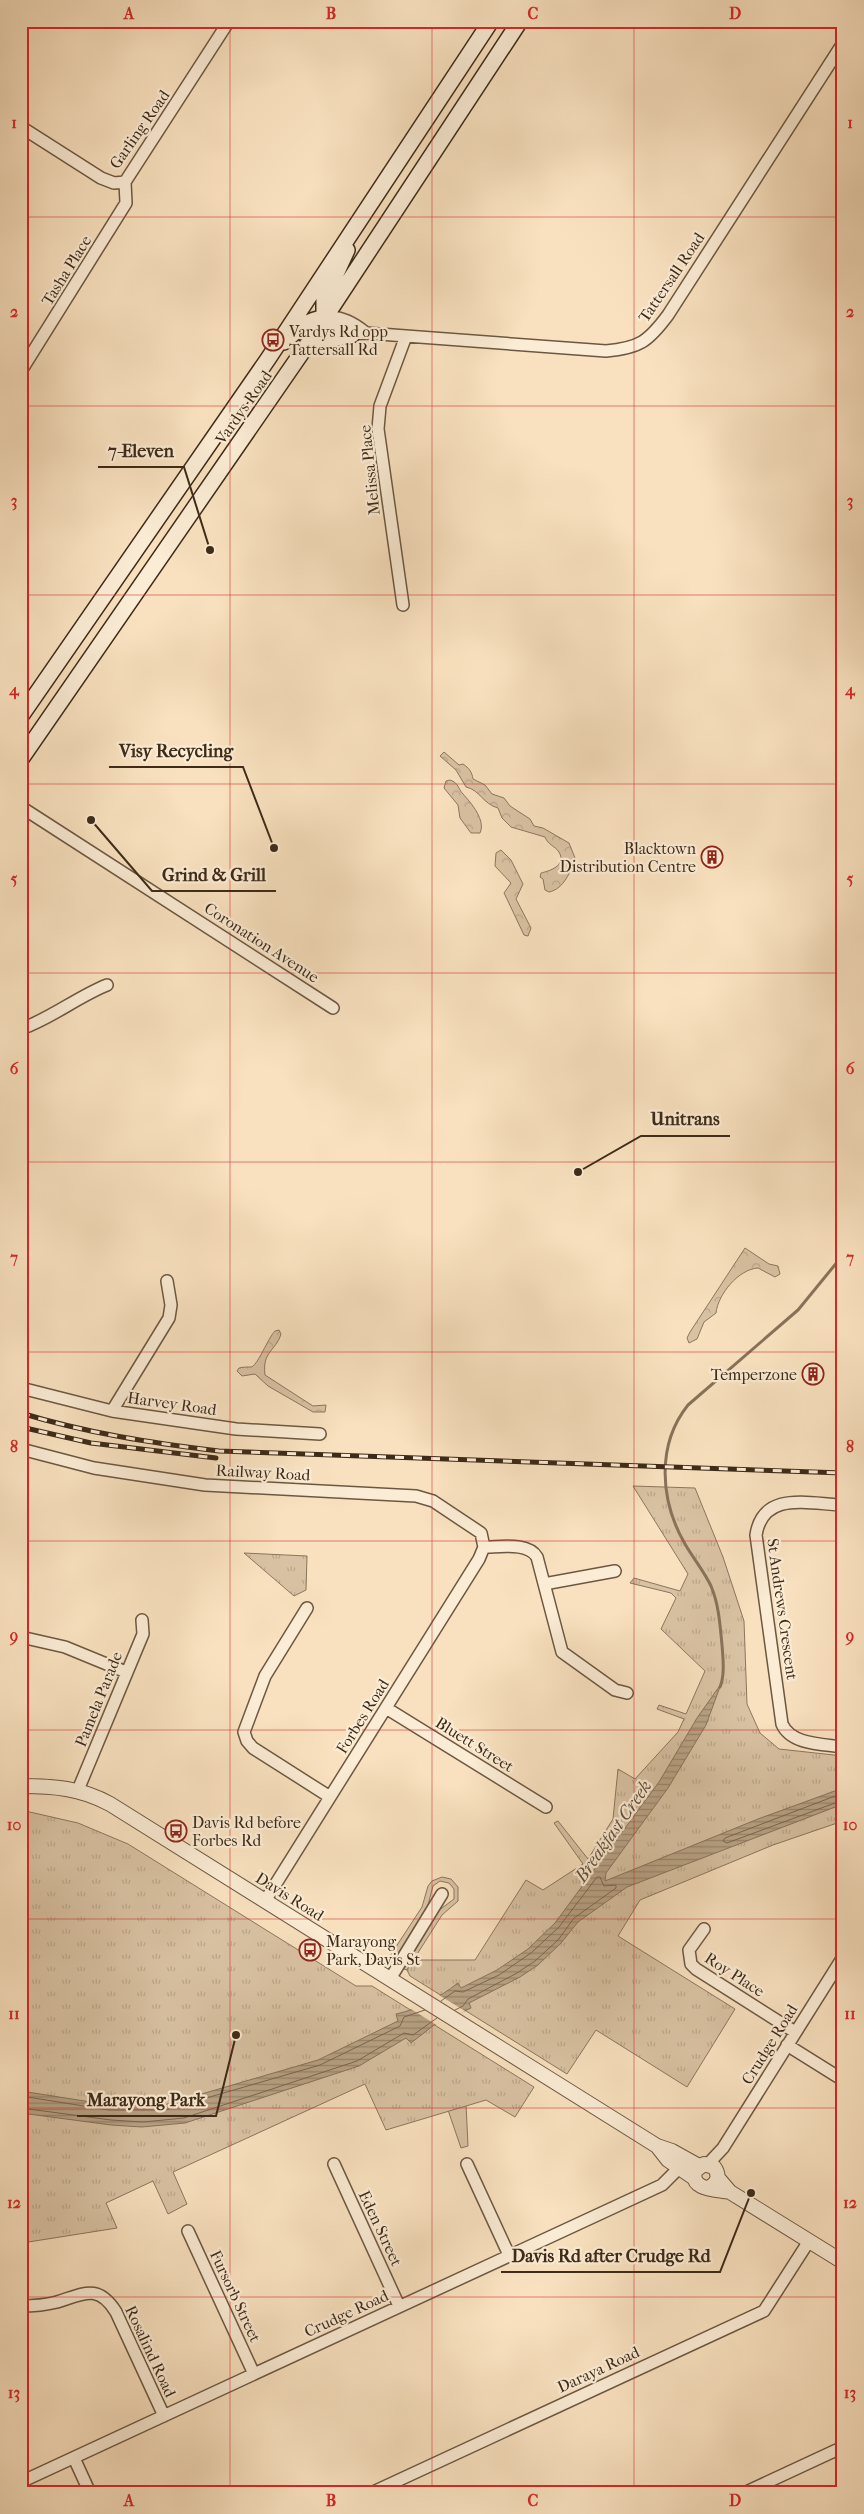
<svg xmlns="http://www.w3.org/2000/svg" width="864" height="2514" font-family="'IM FELL French Canon',serif">
	<style>
		.grass { fill: #d9c2a3; stroke: #8b765e }
		.forest { fill: url(#forest-crowns); stroke: #8b765e }
		.park { fill: url(#park-tufts); stroke: #8b765e }
		.water { fill: url(#water-rules); stroke: #87735a }
		.pier { fill: #f9e1bf }
		.lines { fill: none; stroke-linecap: round; stroke-linejoin: round }
		.shore { stroke: #7b664f; stroke-width: 1 }
		.stream { stroke: #87735a; stroke-width: 3 }
		.minor-casing { stroke: #6c5842; stroke-width: 14 }
		.tertiary-casing { stroke: #6c5842; stroke-width: 16 }
		.secondary-casing { stroke: #3d2a18; stroke-width: 18 }
		.minor { stroke: #fbecd5; stroke-width: 11 }
		.tertiary { stroke: #fbecd5; stroke-width: 14 }
		.secondary { stroke: #fbecd5; stroke-width: 15 }
		.rail-casing { stroke: #3d2a18; stroke-width: 5 }
		.rail { stroke: #fbecd5; stroke-width: 3; stroke-dasharray: 9; stroke-linecap: butt }
		.grid { fill: none; stroke: #d62828; stroke-width: 1; stroke-opacity: 0.55 }
		.labels { text-anchor: middle; stroke-width: 4.5; stroke-linejoin: round; paint-order: stroke }
		.street-label { font-size: 16px; fill: #3d2a18; stroke: #fbecd5 }
		.poi-label { font-size: 16px; fill: #3d2a18; stroke: #fbecd5; text-anchor: start }
		.water-label { font-size: 18px; font-style: italic; fill: #624e39; stroke: #fbecd5 }
		.leader { fill: none; stroke: #3d2a18; stroke-width: 2 }
		.callout-dot { fill: #3d2a18; stroke: #fbecd5; stroke-width: 2 }
		.callout-label { font-size: 18px; text-anchor: middle; font-weight: bold; fill: #3d2a18; stroke: #fbecd5; stroke-width: 4.5; stroke-linejoin: round; paint-order: stroke }
		.neatline { fill: none; stroke: #d62828; stroke-width: 2 }
		.grid-label { font-size: 16px; text-anchor: middle; font-weight: bold; fill: #d62828 }
	</style>
	<defs>
		<pattern id="forest-crowns" width="20" height="18" patternUnits="userSpaceOnUse" patternTransform="scale(1.25)"><rect width="20" height="18" fill="#d9c2a3"/><path d="M2 6a3 3 0 1 1 6 0M12 15a3 3 0 1 1 6 0" fill="none" stroke="#bba78c"/></pattern>
		<pattern id="park-tufts" width="24" height="20" patternUnits="userSpaceOnUse" patternTransform="scale(1.25)"><rect width="24" height="20" fill="#d9c2a3"/><path d="M3 7l-1-3M5 7V3M7 7l1-3M15 17l-1-3M17 17v-4M19 17l1-3" fill="none" stroke="#bba78c"/></pattern>
		<pattern id="water-rules" width="6" height="5" patternUnits="userSpaceOnUse" patternTransform="scale(1.25)"><rect width="6" height="5" fill="#b9a386"/><path d="M0 2.5h6" fill="none" stroke="#98856d"/></pattern>
	</defs>
	<rect width="100%" height="100%" fill="#f9e1bf"/>
	<filter id="stains"><feTurbulence type="fractalNoise" baseFrequency=".004" numOctaves="4"/><feColorMatrix values="0 0 0 0 .2 0 0 0 0 .09 0 0 0 0 .02 0 0 0 .5 -.17"/></filter>
	<radialGradient id="worn" r=".72"><stop offset=".6" stop-color="#630" stop-opacity="0"/><stop offset="1" stop-color="#630" stop-opacity=".3"/></radialGradient>
	<path class="grass" d="M 442,1877 L 451,1879 L 458,1887 L 458,1901 L 442,1915 L 407,1970 L 404,1969 L 438,1911 L 454,1899 L 454,1889 L 449,1883 L 440,1881 L 433,1886 L 428,1905 L 394,1960 L 391,1962 L 388,1959 L 422,1907 L 428,1886 L 432,1881 Z
		M 466,2104 L 468,2146 L 461,2148 L 448,2110 Z"/>
	<path class="forest" d="M 444,752 L 459,765 L 463,764 C 469,768 472,772 473,779 L 485,785 L 492,794 L 504,798 L 510,806 L 530,819 L 534,826 L 543,828 L 569,843 L 575,858 C 571,871 564,889 549,892 L 545,890 L 543,879 L 540,877 L 541,873 C 549,871 567,866 559,852 C 555,846 548,845 545,837 L 511,827 L 502,818 L 498,808 C 483,804 480,790 466,787 L 456,770 L 440,756 Z
		M 450,780 C 459,783 458,789 463,794 C 471,803 486,820 480,833 L 471,833 L 460,818 L 458,805 L 444,788 L 446,781 Z
		M 501,850 L 511,860 L 523,884 L 516,899 L 531,928 L 528,936 L 524,935 L 506,897 L 504,893 L 511,883 L 495,866 L 496,853 Z
		M 745,1248 L 769,1264 L 778,1266 L 780,1274 L 775,1277 L 758,1268 C 739,1269 718,1294 716,1313 L 704,1322 L 697,1339 L 689,1343 L 687,1338 L 690,1332 Z
		M 279,1330 L 281,1334 C 276,1351 262,1351 265,1375 L 313,1406 L 326,1405 L 325,1412 L 313,1412 L 268,1386 L 255,1374 L 242,1376 L 237,1371 L 239,1368 C 243,1367 247,1367 251,1367 C 257,1367 268,1338 275,1331 Z"/>
	<path class="park" d="M 633,1486 L 695,1488 L 723,1557 L 744,1621 L 747,1704 L 760,1733 L 779,1749 L 843,1756 L 843,1821 L 773,1845 L 640,1900 L 618,1936 L 735,2009 L 687,2087 L 596,2030 L 567,2074 L 410,1976 L 407,1970 L 413,1960 L 475,1960 L 526,1880 L 543,1890 L 583,1864 L 554,1823 L 558,1821 L 588,1859 L 613,1819 L 618,1769 L 635,1779 L 678,1732 L 684,1719 L 657,1709 L 659,1705 L 686,1714 L 705,1671 L 661,1629 L 676,1598 L 671,1593 L 630,1583 L 634,1578 L 680,1591 L 688,1574 Z
		M 244,1553 L 307,1556 L 306,1590 L 294,1596 Z
		M 21,1810 L 78,1823 L 128,1844 L 356,1986 L 372,1986 L 534,2087 L 515,2117 L 486,2100 L 386,2130 L 365,2084 L 173,2172 L 187,2204 L 168,2214 L 153,2181 L 106,2203 L 117,2228 L 22,2243 Z"/>
	<path class="water" d="M 721,1684 L 706,1725 L 668,1788 L 606,1873 L 605,1881 L 758,1819 L 843,1788 L 843,1804 L 627,1887 L 578,1922 L 561,1943 L 538,1965 L 520,1977 L 469,2003 L 471,2008 L 434,2025 L 411,2043 L 406,2038 L 359,2066 L 185,2123 L 142,2127 L 111,2125 L 21,2113 L 21,2091 L 110,2105 L 164,2105 L 318,2060 L 398,2021 L 396,2014 C 420,2009 438,1998 458,1983 L 461,1988 L 497,1970 L 528,1949 L 555,1923 L 659,1782 L 697,1718 Z"/>
	<path class="pier" d="M 439,1995 L 465,2011 L 438,2026 L 411,2009 Z"/>
	<g class="lines">
		<path class="shore" d="M 843,1793 L 725,1838 L 723,1841 L 727,1843 L 843,1800
			M 441,2001 L 455,1991 L 463,1992 L 499,1975 L 531,1953 L 559,1927 L 597,1877 L 600,1877 L 604,1886 L 616,1885 L 616,1888 L 574,1918 L 558,1940 L 535,1961 L 517,1973 L 468,1999 L 463,2006 L 455,2010
			M 21,2096 L 109,2110 L 165,2110 L 320,2065 L 400,2026 L 404,2017 L 425,2010
			M 21,2108 L 111,2120 L 143,2122 L 184,2118 L 357,2061 L 404,2033 L 413,2035 L 437,2018"/>
		<path class="stream" d="M 720,1687 C 725,1675 723,1658 722,1645 C 720,1625 719,1605 711,1586 C 704,1571 693,1558 685,1544 C 660,1501 656,1445 688,1405 L 798,1310 L 843,1255"/>
		<g class="minor-casing">
			<path id="minor" d="M 21,127 L 101,178 L 114,183 L 125,182 L 229,21
				M 366,333 C 354,323 339,315 324,318 C 333,332 350,335 366,333 L 606,351 C 639,348 648,342 668,315 L 843,43
				M 21,371 L 126,203 L 125,182
				M 403,605 L 378,429 L 380,406 L 406,336
				M 21,807 L 333,1008
				M 21,1029 C 52,1018 77,997 107,985
				M 21,1388 L 112,1411 L 236,1429 L 320,1434
				M 112,1411 L 169,1318 L 171,1305 L 167,1281
				M 21,1449 L 94,1468 L 205,1485 L 416,1496 L 433,1501 L 481,1533 L 484,1547 L 479,1559 L 265,1901
				M 843,1505 C 809,1504 763,1490 756,1535 L 782,1724 C 791,1745 823,1744 843,1747
				M 484,1547 C 500,1547 528,1542 537,1557 L 562,1652 L 615,1690 L 627,1693
				M 544,1584 L 615,1571
				M 307,1608 L 265,1676 L 244,1732 L 247,1741 L 253,1748 L 330,1797
				M 21,1637 L 65,1647 L 126,1672
				M 386,1708 L 546,1807
				M 78,1790 L 143,1634 L 142,1620
				M 704,1929 L 689,1950 L 691,1964 L 696,1969 L 795,2032
				M 390,1979 L 442,1894
				M 787,2045 L 843,2080
				M 334,2164 L 399,2306
				M 467,2164 L 509,2255
				M 708,2164 L 723,2148 L 843,1957
				M 188,2231 L 254,2374
				M 21,2306 C 33,2306 45,2305 57,2302 C 83,2294 98,2283 116,2312 L 164,2416
				M 74,2458 L 90,2493
				M 21,2482 L 662,2185 L 679,2168
				M 371,2493 L 764,2311 L 809,2241
				M 744,2493 L 843,2447"/>
		</g>
		<g class="tertiary-casing">
			<path id="tertiary" d="M 21,1786 C 53,1786 81,1788 110,1804 L 657,2146 L 672,2151 L 699,2166
				M 657,2146 L 668,2160 L 694,2178
				M 718,2178 L 730,2192 L 843,2262
				M 710,2187 C 718,2183 720,2175 714,2167 L 704,2164 L 695,2171 C 690,2191 717,2189 730,2192"/>
		</g>
		<g class="secondary-casing">
			<path id="secondary" d="M 324,316 L 324,300 L 347,250
				M 284,342 C 297,330 306,320 324,318
				M 307,345 L 352,335
				M 21,716 L 268,359 L 491,21
				M 21,759 L 307,345 L 520,21"/>
		</g>
		<use href="#minor" class="minor"/>
		<use href="#tertiary" class="tertiary"/>
		<use href="#secondary" class="secondary"/>
		<g class="rail-casing">
			<path id="rail" d="M 21,1413 C 86,1433 152,1443 219,1451 L 843,1473
				M 21,1427 L 91,1443 L 216,1458"/>
		</g>
		<use href="#rail" class="rail"/>
	</g>
	<path class="grid" d="M 230,21 L 230,2493M 432,21 L 432,2493M 634,21 L 634,2493M 21,217 L 843,217M 21,406 L 843,406M 21,595 L 843,595M 21,784 L 843,784M 21,973 L 843,973M 21,1162 L 843,1162M 21,1352 L 843,1352M 21,1541 L 843,1541M 21,1730 L 843,1730M 21,1919 L 843,1919M 21,2108 L 843,2108M 21,2297 L 843,2297"/>
	<defs>
		<g id="bus-ring" transform="scale(1.125)"><circle r="9.5" fill="#fbecd5" stroke="#8f2418" stroke-width="1.5"/><path d="M-5-6H5V4H4V6H2V4H-2V6H-4V4H-5ZM-3.5-4V0h7V-4ZM-3.5 1.2v1.5H-2V1.2ZM2 1.2v1.5H3.5V1.2Z" fill="#8f2418"/></g>
		<g id="building-ring" transform="scale(1.125)"><circle r="9.5" fill="#fbecd5" stroke="#8f2418" stroke-width="1.5"/><path d="M-4-6H4V6H1V3H-1V6H-4ZM-2.5-4.3h1.7v1.8h-1.7ZM.8-4.3h1.7v1.8H.8ZM-2.5-1h1.7V.8h-1.7ZM.8-1h1.7V.8H.8Z" fill="#8f2418"/></g>
	</defs>
	<g fill-rule="evenodd">
		<use href="#bus-ring" x="273" y="340"/>
		<use href="#building-ring" x="712" y="857"/>
		<use href="#building-ring" x="813" y="1374"/>
		<use href="#bus-ring" x="176" y="1831"/>
		<use href="#bus-ring" x="310" y="1950"/>
	</g>
	<g class="labels">
		<g class="street-label">
			<text transform="translate(139 129) rotate(-55)" y="6">Garling Road</text>
			<text transform="translate(66 270) rotate(-58)" y="6">Tasha Place</text>
			<text transform="translate(671 277) rotate(-56)" y="6">Tattersall Road</text>
			<text transform="translate(243 407) rotate(-55)" y="6">Vardys Road</text>
			<text transform="translate(369 470) rotate(-96)" y="6">Melissa Place</text>
			<text transform="translate(262 942) rotate(33)" y="6">Coronation Avenue</text>
			<text transform="translate(172 1403) rotate(8)" y="6">Harvey Road</text>
			<text transform="translate(263 1472) rotate(3)" y="6">Railway Road</text>
			<text transform="translate(783 1609) rotate(82)" y="6">St Andrews Crescent</text>
			<text transform="translate(98 1699) rotate(-68)" y="6">Pamela Parade</text>
			<text transform="translate(362 1716) rotate(-58)" y="6">Forbes Road</text>
			<text transform="translate(475 1744) rotate(32)" y="6">Bluett Street</text>
			<text transform="translate(290 1896) rotate(32)" y="6">Davis Road</text>
			<text transform="translate(735 1974) rotate(33)" y="6">Roy Place</text>
			<text transform="translate(769 2044) rotate(-58)" y="6">Crudge Road</text>
			<text transform="translate(381 2228) rotate(65)" y="6">Eden Street</text>
			<text transform="translate(236 2296) rotate(65)" y="6">Fursorb Street</text>
			<text transform="translate(346 2313) rotate(-25)" y="6">Crudge Road</text>
			<text transform="translate(151 2351) rotate(65)" y="6">Rosalind Road</text>
			<text transform="translate(598 2369) rotate(-25)" y="6">Daraya Road</text>
		</g>
		<g class="poi-label">
			<text x="289" y="337">Vardys Rd opp<tspan x="289" dy="18">Tattersall Rd</tspan></text>
			<text x="696" y="854" text-anchor="end">Blacktown<tspan x="696" dy="18">Distribution Centre</tspan></text>
			<text x="797" y="1380" text-anchor="end">Temperzone</text>
			<text x="192" y="1828">Davis Rd before<tspan x="192" dy="18">Forbes Rd</tspan></text>
			<text x="326" y="1947">Marayong<tspan x="326" dy="18">Park, Davis St</tspan></text>
		</g>
		<g class="water-label">
			<text transform="translate(613 1831) rotate(-55)" y="6">Breakfast Creek</text>
		</g>
	</g>
	<path class="leader" d="M210 550L184 467H98M274 848L243 767H109M91 820L152 891H276M578 1172L641 1136H730M236 2035L216 2116H77M751 2193L720 2272H501"/>
	<g class="callout-dot">
		<circle cx="210" cy="550" r="5"/>
		<circle cx="274" cy="848" r="5"/>
		<circle cx="91" cy="820" r="5"/>
		<circle cx="578" cy="1172" r="5"/>
		<circle cx="236" cy="2035" r="5"/>
		<circle cx="751" cy="2193" r="5"/>
	</g>
	<g class="callout-label">
		<text x="141" y="457">7-Eleven</text>
		<text x="176" y="757">Visy Recycling</text>
		<text x="214" y="881">Grind &amp; Grill</text>
		<text x="685" y="1125">Unitrans</text>
		<text x="146" y="2106">Marayong Park</text>
		<text x="611" y="2262">Davis Rd after Crudge Rd</text>
	</g>
	<rect width="864" height="2514" fill="none" stroke="#f9e1bf" stroke-width="55"/>
	<rect x="28" y="28" width="808" height="2458" class="neatline"/>
	<g class="grid-label">
		<text x="129" y="19">A</text>
		<text x="331" y="19">B</text>
		<text x="533" y="19">C</text>
		<text x="735" y="19">D</text>
		<text x="14" y="128">1</text>
		<text x="850" y="128">1</text>
		<text x="14" y="317">2</text>
		<text x="850" y="317">2</text>
		<text x="14" y="506">3</text>
		<text x="850" y="506">3</text>
		<text x="14" y="695">4</text>
		<text x="850" y="695">4</text>
		<text x="14" y="884">5</text>
		<text x="850" y="884">5</text>
		<text x="14" y="1074">6</text>
		<text x="850" y="1074">6</text>
		<text x="14" y="1263">7</text>
		<text x="850" y="1263">7</text>
		<text x="14" y="1452">8</text>
		<text x="850" y="1452">8</text>
		<text x="14" y="1641">9</text>
		<text x="850" y="1641">9</text>
		<text x="14" y="1830">10</text>
		<text x="850" y="1830">10</text>
		<text x="14" y="2019">11</text>
		<text x="850" y="2019">11</text>
		<text x="14" y="2208">12</text>
		<text x="850" y="2208">12</text>
		<text x="14" y="2398">13</text>
		<text x="850" y="2398">13</text>
		<text x="129" y="2506">A</text>
		<text x="331" y="2506">B</text>
		<text x="533" y="2506">C</text>
		<text x="735" y="2506">D</text>
	</g>
	<rect width="100%" height="100%" filter="url(#stains)"/>
	<rect width="100%" height="100%" fill="url(#worn)"/>
</svg>
